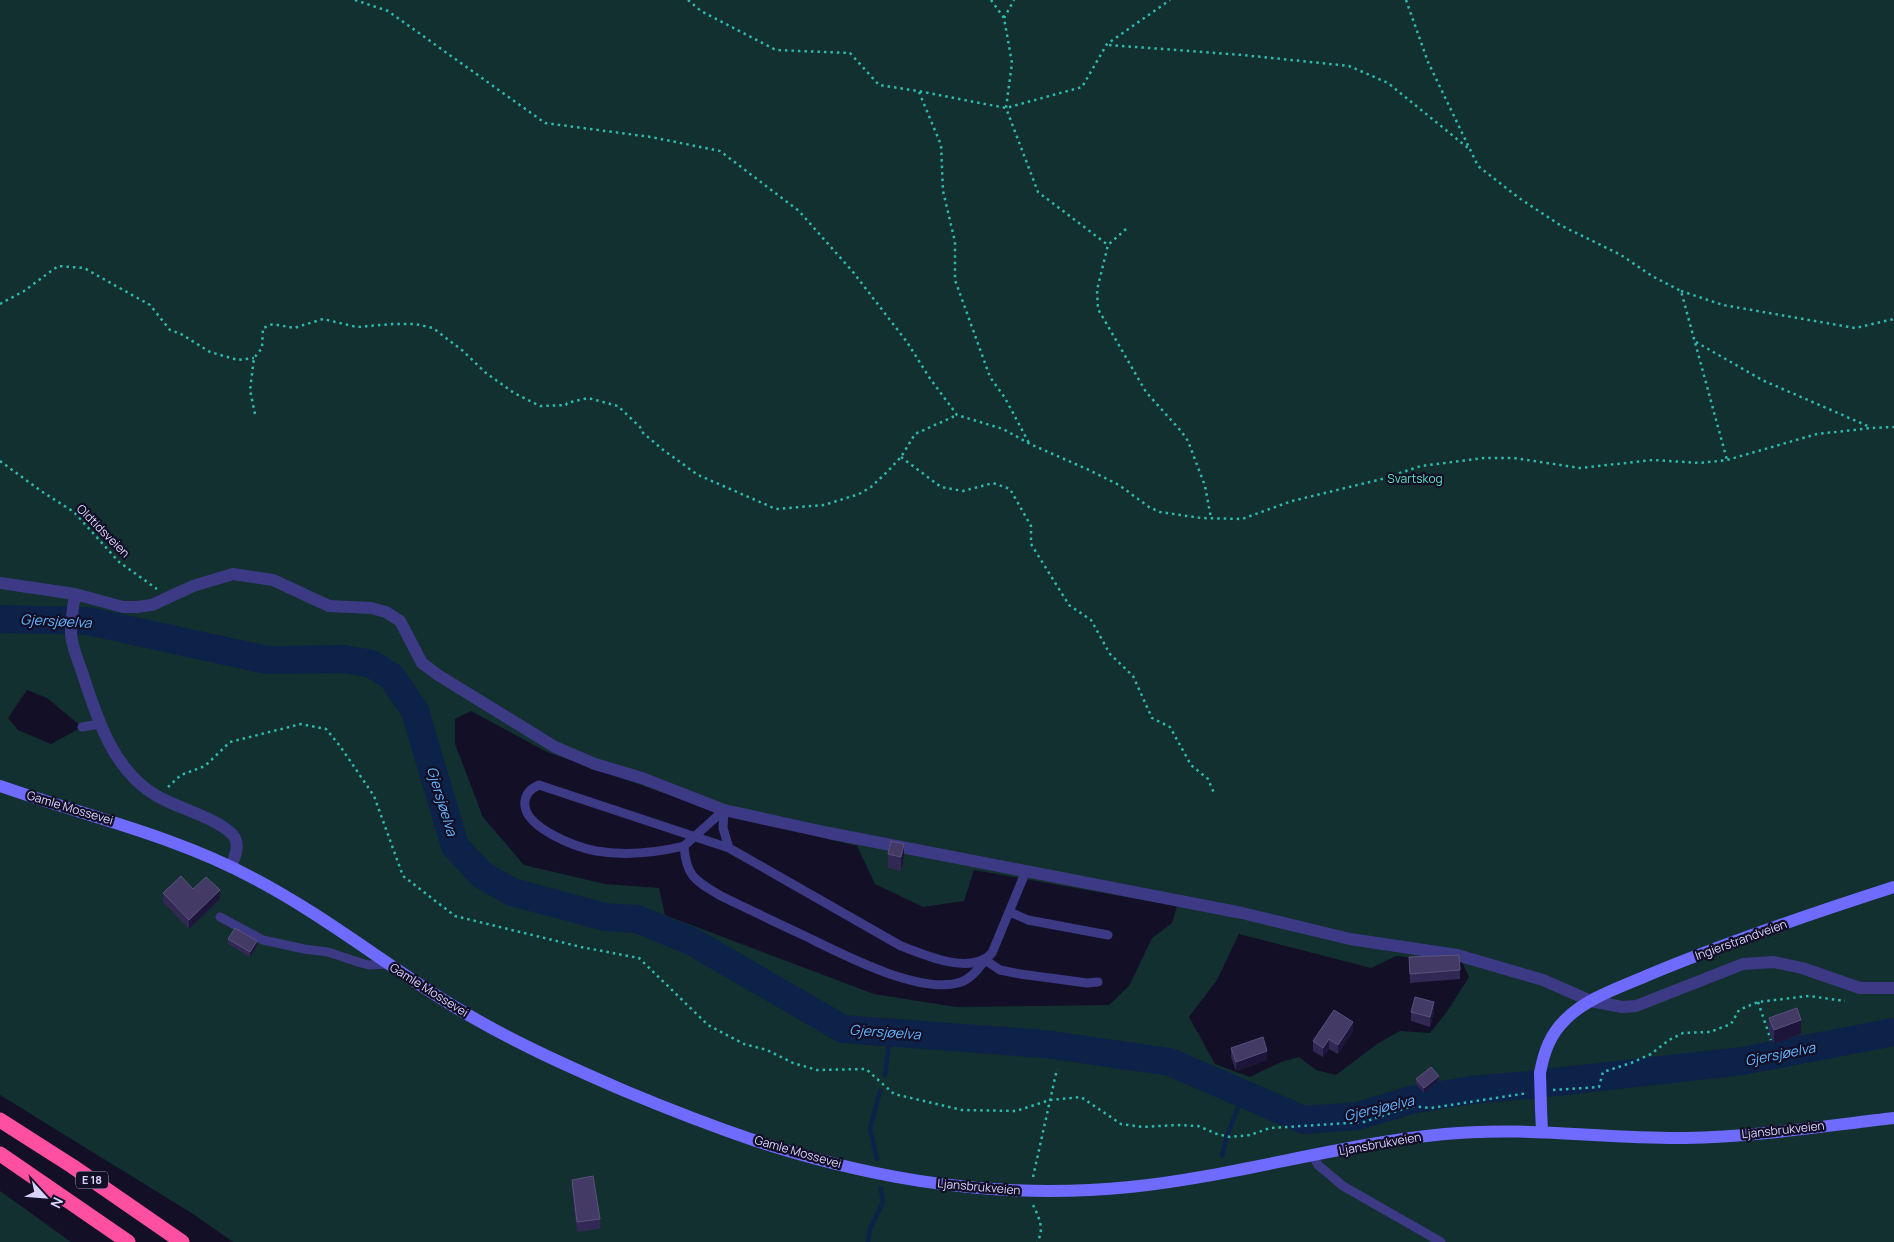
<svg xmlns="http://www.w3.org/2000/svg" width="1894" height="1242" font-family="Manrope,sans-serif">
	<style>
		.green { fill: #12302f; fill-rule: evenodd }
		.lines { fill: none; stroke-linecap: round; stroke-linejoin: round }
		.stream { stroke: #0c2248; stroke-width: 4.5 }
		.river { stroke: #0c2248; stroke-width: 28 }
		.path { stroke: #2fb8b0; stroke-width: 2.5; stroke-dasharray: 2.5 4; stroke-linecap: butt }
		.lane { stroke: #3d3a85; stroke-width: 9 }
		.street { stroke: #3d3a85; stroke-width: 12 }
		.secondary { stroke: #6f6bff; stroke-width: 12 }
		.highway { stroke: #ff4fa3; stroke-width: 15 }
		.secondary-bridge { stroke: #6f6bff; stroke-width: 12 }
		.wall { fill: #312854 }
		.shaded-wall { fill: #1d163a }
		.building { fill: #433a66; stroke: #5a527e }
		.labels { text-anchor: middle; stroke-width: 4.5; stroke-linejoin: round; paint-order: stroke }
		.shield { fill: #130f26; stroke: #9e99be; stroke-width: 1 }
		.shield-label { font-size: 11px; font-weight: bold; fill: #d9d4ff }
		.park-label { font-size: 12px; fill: #5fe0c0; stroke: #130f26 }
		.street-label { font-size: 12px; fill: #d9d4ff; stroke: #130f26 }
		.water-label { font-size: 14px; font-style: italic; fill: #62b6ff; stroke: #130f26 }
	</style>
	<rect width="100%" height="100%" fill="#130f26"/>
	<path class="green" d="M 0,0 L 1894,0 L 1894,1242 L 233,1242 L 193,1214 L 0,1095 ZM 27,690 L 47,698 L 82,727 L 51,744 L 18,730 L 8,718 ZM 471,711 L 547,752 L 723,814 L 857,846 L 875,884 L 923,907 L 964,901 L 974,870 L 1177,906 L 1172,923 L 1152,938 L 1129,986 L 1109,1005 L 956,1007 L 874,994 L 665,915 L 659,888 L 605,884 L 524,865 L 483,817 L 455,744 L 455,719 ZM 1239,934 L 1371,968 L 1396,956 L 1462,962 L 1469,977 L 1446,1013 L 1430,1033 L 1400,1031 L 1377,1044 L 1336,1075 L 1316,1070 L 1299,1057 L 1281,1062 L 1250,1077 L 1215,1064 L 1189,1017 L 1217,980 Z
		M 0,1191 L 71,1242 L 0,1242 Z"/>
	<g class="lines">
		<path class="stream" d="M 885,1075 L 890,1032
			M 1222,1156 L 1227,1136 L 1243,1094
			M 877,1159 L 870,1129 L 880,1091
			M 868,1242 L 870,1229 L 883,1202 L 881,1188"/>
		<path class="river" d="M 0,619 L 88,621 L 267,660 L 344,659 L 372,664 L 392,677 L 415,711 L 455,846 L 482,875 L 512,892 L 605,917 L 637,919 L 691,941 L 843,1029 L 1045,1044 L 1170,1062 L 1304,1120 L 1358,1116 L 1411,1100 L 1471,1090 L 1529,1085 L 1742,1061 L 1894,1032"/>
		<path class="path" d="M 355,0 L 388,11 L 545,123 L 651,137 L 720,151 L 799,211 L 853,272 L 907,342 L 929,377 L 957,415 L 1003,429 L 1030,444 L 1089,470 L 1119,485 L 1149,507 L 1160,512 L 1201,518 L 1242,519 L 1292,501 L 1382,479 L 1421,466 L 1484,458 L 1514,458 L 1580,468 L 1653,460 L 1700,463 L 1727,460 L 1817,434 L 1872,428 L 1894,427
			M 688,0 L 701,11 L 776,50 L 850,53 L 879,85 L 918,91 L 1006,108 L 1082,87 L 1107,44 L 1170,0
			M 991,0 L 1004,18 L 1012,63 L 1006,108 L 1038,192 L 1108,245
			M 1406,0 L 1428,62 L 1478,166 L 1519,198 L 1560,225 L 1621,255 L 1652,276 L 1681,291 L 1727,460
			M 1004,18 L 1014,0
			M 1109,45 L 1243,55 L 1349,66 L 1388,83 L 1468,148
			M 919,92 L 941,145 L 943,191 L 955,242 L 955,280 L 990,377 L 1005,398 L 1029,443
			M 1126,229 L 1108,245 L 1097,290 L 1098,309 L 1146,392 L 1181,431 L 1188,441 L 1205,486 L 1211,518
			M 1681,291 L 1723,305 L 1855,328 L 1894,319
			M 0,304 L 24,291 L 58,266 L 84,268 L 150,305 L 170,330 L 181,334 L 210,352 L 238,360 L 254,358
			M 1696,342 L 1762,380 L 1870,427
			M 255,414 L 250,390 L 254,358 L 262,348 L 263,328 L 273,324 L 294,328 L 323,319 L 357,327 L 393,324 L 415,324 L 433,328 L 463,351 L 486,373 L 514,393 L 540,406 L 566,405 L 567,403 L 588,398 L 618,406 L 640,427 L 642,432 L 662,449 L 698,475 L 776,509 L 824,505 L 859,494 L 871,487 L 887,472 L 901,457 L 915,434 L 957,415
			M 901,457 L 941,487 L 963,491 L 993,483 L 1010,489 L 1031,526 L 1031,544 L 1069,605 L 1091,620 L 1110,654 L 1133,676 L 1152,718 L 1170,727 L 1191,765 L 1208,779 L 1214,793
			M 0,461 L 41,491 L 74,512 L 119,562 L 157,589
			M 168,787 L 181,775 L 205,766 L 230,742 L 301,724 L 326,729 L 340,746 L 374,796 L 403,876 L 455,916 L 581,947 L 639,958 L 708,1025 L 744,1044 L 767,1050 L 793,1063 L 817,1070 L 866,1069 L 894,1094 L 962,1110 L 1016,1111 L 1050,1100 L 1081,1097 L 1121,1124 L 1143,1127 L 1177,1125 L 1198,1126 L 1217,1134 L 1230,1137 L 1250,1135 L 1270,1128 L 1364,1122 L 1412,1106 L 1431,1108 L 1528,1093
			M 1758,1002 L 1771,1040
			M 1553,1090 L 1599,1087 L 1603,1072 L 1631,1063 L 1651,1054 L 1669,1040 L 1683,1033 L 1710,1032 L 1731,1024 L 1739,1010 L 1758,1002 L 1809,996 L 1845,1001
			M 1033,1177 L 1057,1069
			M 1033,1205 C 1039,1217 1045,1230 1037,1242"/>
		<path class="lane" d="M 82,727 L 99,724
			M 724,810 L 684,846 C 686,877 696,881 721,896 C 748,909 775,922 803,935 C 840,953 920,996 961,982 C 972,978 978,969 985,960 L 1000,970 L 1020,974 L 1087,983 L 1098,982
			M 724,810 L 723,828 L 729,848 L 901,946 C 925,955 971,976 992,953 L 1026,871
			M 684,846 C 655,853 626,856 596,851 C 576,847 521,827 525,801 C 526,792 532,788 539,785 L 729,848
			M 1010,912 L 1028,920 L 1108,935
			M 220,917 L 263,940 L 304,949 L 328,952 L 361,963 L 369,965 L 386,964
			M 1313,1156 L 1318,1165 L 1343,1186 L 1441,1242"/>
		<path class="street" d="M 0,583 L 75,594 L 123,607 L 136,607 L 152,605 L 193,586 L 233,574 L 273,580 L 329,606 L 371,608 L 386,612 L 400,621 L 422,663 L 438,675 L 555,747 L 595,764 L 642,778 L 724,810 L 829,833 L 1242,913 L 1350,939 L 1457,955 L 1543,980 L 1591,1001 L 1622,1007 L 1636,1006 L 1743,964 L 1774,962 L 1802,968 L 1860,988 L 1894,988
			M 75,594 C 73,607 71,620 71,632 C 71,645 78,660 82,672 C 97,718 113,771 157,796 C 179,809 215,817 232,834 C 241,844 235,856 231,867"/>
		<path class="secondary" d="M 0,786 C 85,816 173,835 253,878 C 324,915 387,966 455,1007 C 509,1040 567,1066 625,1091 C 668,1109 712,1126 756,1141 C 879,1181 1001,1200 1130,1187 C 1236,1176 1339,1144 1445,1134 C 1525,1126 1605,1139 1685,1138 C 1755,1137 1825,1126 1894,1118
			M 1540,1073 C 1544,1052 1550,1034 1566,1019 C 1587,998 1619,988 1646,976 C 1727,942 1810,914 1894,887
			M 1541,1108 L 1542,1132"/>
		<path class="highway" d="M 0,1120 L 72,1166 L 182,1242
			M 0,1154 L 128,1242"/>
		<path class="secondary-bridge" d="M 1540,1073 L 1541,1108"/>
	</g>
	<path class="wall" d="M 888,854 L 904,857 L 901,871 L 888,868 Z
		M 193,889 L 220,899 L 189,929 L 163,902 L 163,893 Z
		M 228,939 L 257,946 L 250,957 L 228,944 Z
		M 1409,957 L 1460,970 L 1460,979 L 1410,983 Z
		M 1411,1012 L 1434,1012 L 1430,1027 L 1411,1021 Z
		M 1769,1018 L 1801,1034 L 1774,1044 L 1769,1032 Z
		M 1353,1031 L 1338,1054 L 1329,1049 L 1323,1057 L 1313,1051 L 1313,1041 Z
		M 1231,1048 L 1267,1060 L 1236,1071 L 1231,1057 Z
		M 1416,1079 L 1439,1080 L 1424,1093 L 1416,1084 Z
		M 572,1180 L 600,1219 L 600,1229 L 577,1232 L 572,1189 Z"/>
	<path class="shaded-wall" d="M 904,844 L 904,857 L 901,871 L 901,857 Z
		M 220,890 L 220,899 L 189,929 L 189,920 Z
		M 257,941 L 257,946 L 250,957 L 250,952 Z
		M 1434,1002 L 1434,1012 L 1430,1027 L 1430,1017 Z
		M 1801,1020 L 1801,1034 L 1774,1044 L 1774,1030 Z
		M 1353,1022 L 1353,1031 L 1338,1054 L 1338,1045 Z
		M 1329,1039 L 1329,1049 L 1323,1057 L 1323,1048 Z
		M 1267,1051 L 1267,1060 L 1236,1071 L 1236,1062 Z
		M 1439,1076 L 1439,1080 L 1424,1093 L 1424,1088 Z"/>
	<path class="building" d="M 891,841 L 904,844 L 901,857 L 888,854 Z
		M 181,876 L 193,889 L 206,877 L 220,890 L 189,920 L 163,893 Z
		M 235,928 L 257,941 L 250,952 L 228,939 Z
		M 1459,955 L 1460,970 L 1410,974 L 1409,957 Z
		M 1415,997 L 1434,1002 L 1430,1017 L 1411,1012 Z
		M 1797,1008 L 1801,1020 L 1774,1030 L 1769,1018 Z
		M 1334,1010 L 1353,1022 L 1338,1045 L 1329,1039 L 1323,1048 L 1313,1041 Z
		M 1263,1037 L 1267,1051 L 1236,1062 L 1231,1048 Z
		M 1431,1067 L 1439,1076 L 1424,1088 L 1416,1079 Z
		M 593,1176 L 600,1219 L 577,1222 L 572,1180 Z"/>
	<g class="labels">
		<rect class="shield" x="76" y="1171.5" width="32" height="17" rx="4"/>
		<g class="shield-label">
			<text x="92" y="1184">E 18</text>
		</g>
		<g class="park-label">
			<text x="1415" y="483">Svartskog</text>
		</g>
		<g class="street-label">
			<text transform="translate(103 531) rotate(45)" y="4">Oldtidsveien</text>
			<text transform="translate(70 808) rotate(17)" y="4">Gamle Mossevei</text>
			<text transform="translate(1741 940) rotate(-20)" y="4">Ingierstrandveien</text>
			<text transform="translate(429 990) rotate(32)" y="4">Gamle Mossevei</text>
			<text transform="translate(1783 1130) rotate(-6)" y="4">Ljansbrukveien</text>
			<text transform="translate(1380 1144) rotate(-10)" y="4">Ljansbrukveien</text>
			<text transform="translate(798 1152) rotate(16)" y="4">Gamle Mossevei</text>
			<text transform="translate(979 1187) rotate(5)" y="4">Ljansbrukveien</text>
		</g>
		<g class="water-label">
			<text transform="translate(56 621) rotate(3)" y="5">Gjersjøelva</text>
			<text transform="translate(442 801) rotate(73)" y="5">Gjersjøelva</text>
			<text transform="translate(885 1032) rotate(4)" y="5">Gjersjøelva</text>
			<text transform="translate(1780 1054) rotate(-11)" y="5">Gjersjøelva</text>
			<text transform="translate(1379 1108) rotate(-13)" y="5">Gjersjøelva</text>
		</g>
	</g>
	<g transform="translate(45 1197) rotate(116)" stroke="#130f26" stroke-width="4" paint-order="stroke">
	<path d="M0-4L9 19L0 12L-9 19Z" fill="#d9d4ff"/>
	<text y="-8" font-size="14" font-weight="bold" text-anchor="middle" fill="#d9d4ff">N</text>
	</g>
</svg>
